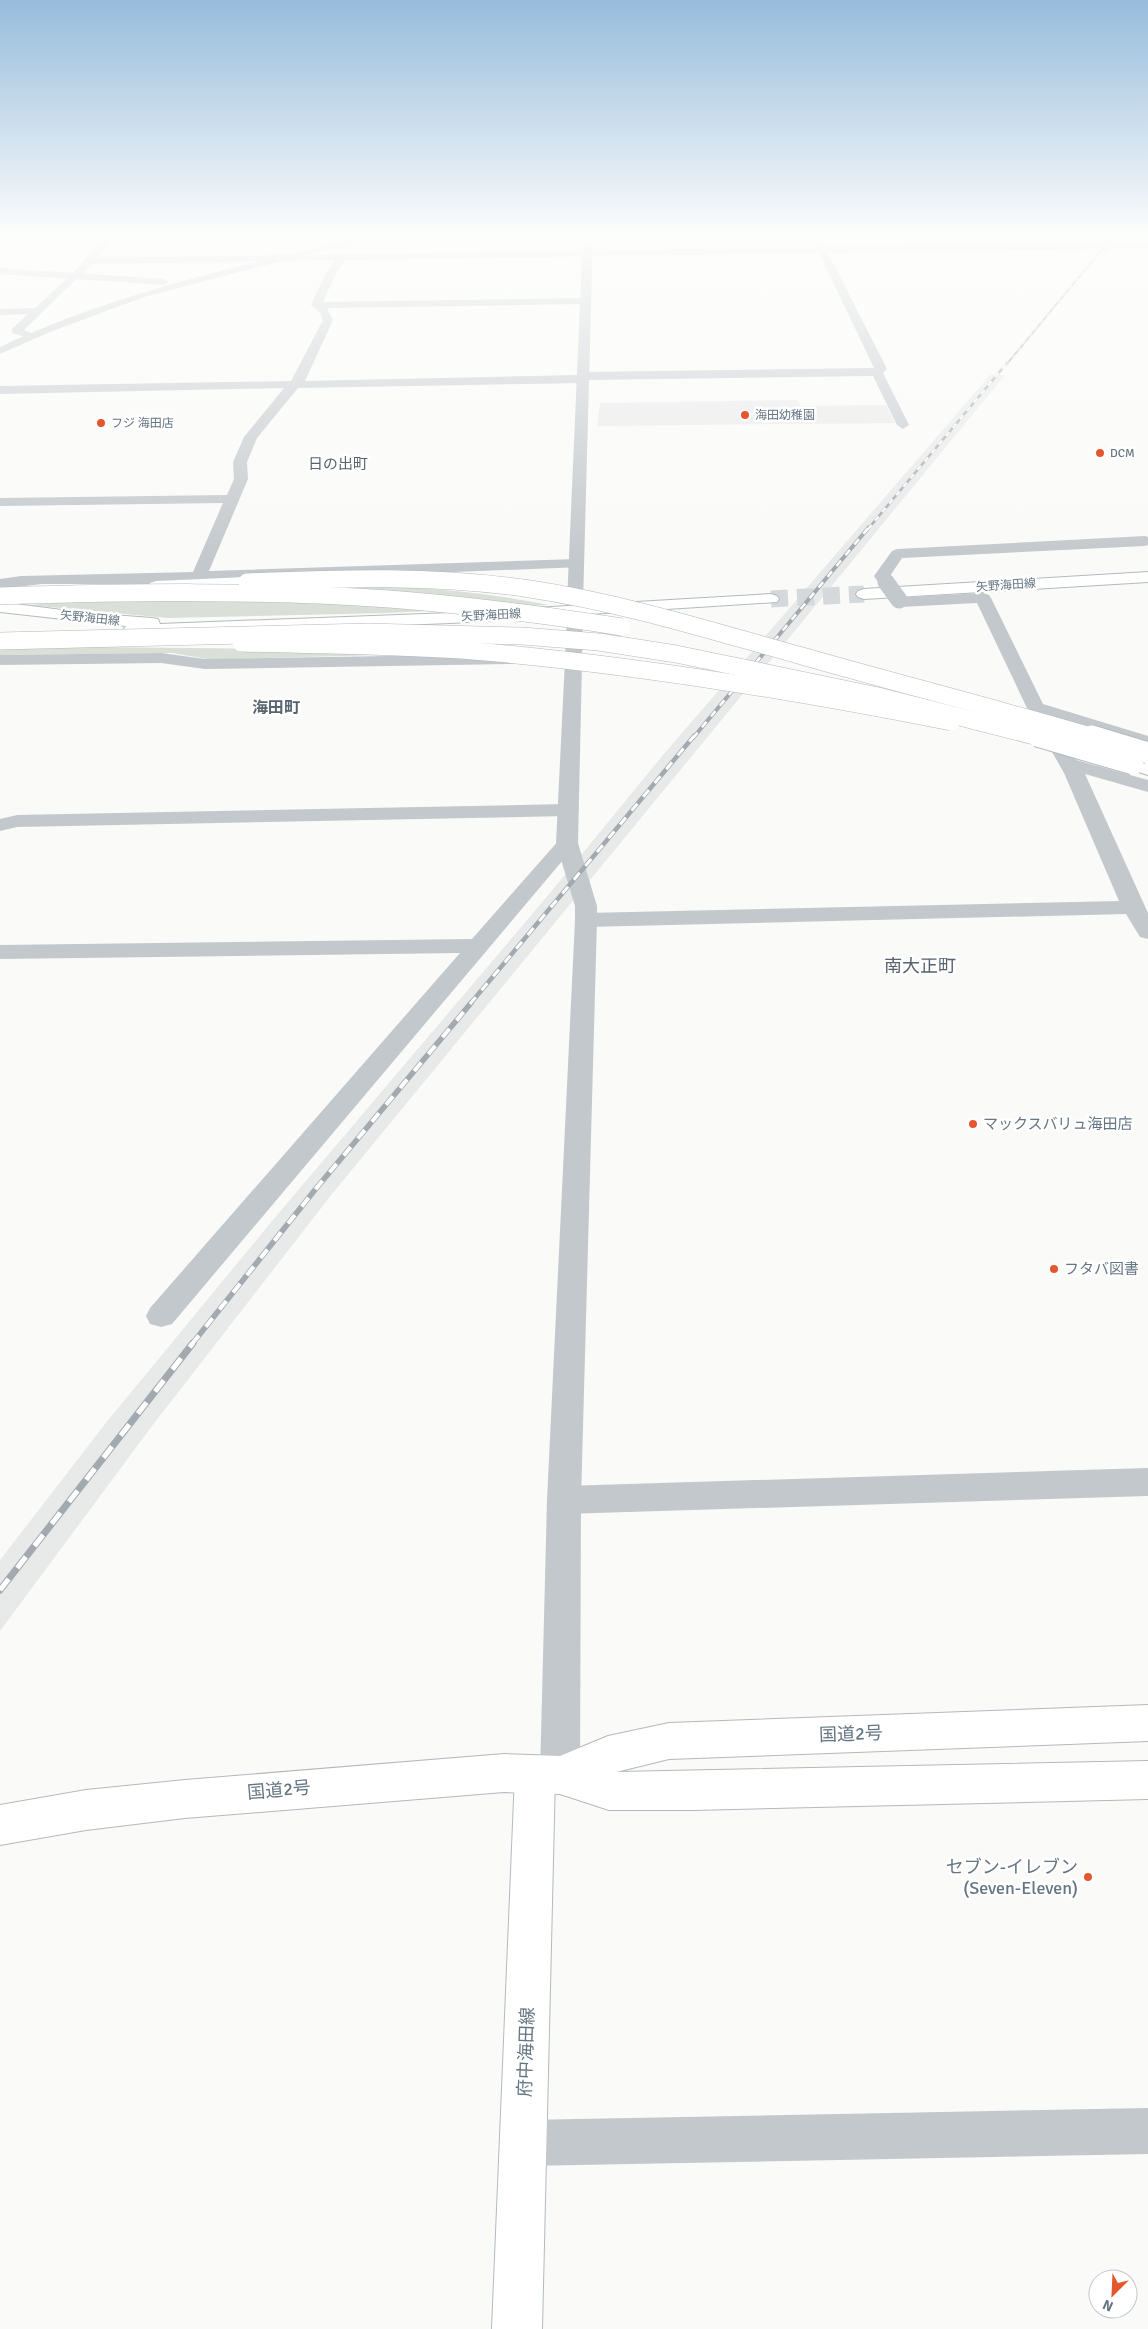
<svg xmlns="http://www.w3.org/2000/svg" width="1148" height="2329" font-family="Signika,'Noto Sans JP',sans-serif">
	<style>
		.built { fill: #e8e9e9 }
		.green { fill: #dadfd7 }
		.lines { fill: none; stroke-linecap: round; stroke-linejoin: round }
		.minor-tunnel { stroke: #d5d9db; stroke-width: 11; stroke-dasharray: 11 5; stroke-linecap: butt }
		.secondary-tunnel { stroke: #d5d9db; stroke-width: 17; stroke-dasharray: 17 9; stroke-linecap: butt }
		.secondary-casing { stroke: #b3babf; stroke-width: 2 }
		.trunk-casing { stroke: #b4b9bd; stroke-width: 2 }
		.minor { fill: #c3c8cc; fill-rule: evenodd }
		.tertiary { fill: #c3c8cc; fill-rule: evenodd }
		.secondary { fill: #fff; fill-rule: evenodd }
		.trunk { fill: #fff; fill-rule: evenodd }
		.rail-far5-casing { stroke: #a2aab0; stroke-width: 2 }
		.rail-far4-casing { stroke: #a2aab0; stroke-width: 2.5 }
		.rail-far3-casing { stroke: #a2aab0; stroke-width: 4 }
		.rail-far2-casing { stroke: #a2aab0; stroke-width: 4.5 }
		.rail-far1-casing { stroke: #a2aab0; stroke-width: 5.5 }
		.rail-casing { stroke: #a2aab0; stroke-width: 7 }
		.rail-far5 { stroke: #fff; stroke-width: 1; stroke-dasharray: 4.5; stroke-linecap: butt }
		.rail-far4 { stroke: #fff; stroke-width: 2; stroke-dasharray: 5.5; stroke-linecap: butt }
		.rail-far3 { stroke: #fff; stroke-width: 2.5; stroke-dasharray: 7; stroke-linecap: butt }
		.rail-far2 { stroke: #fff; stroke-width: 3; stroke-dasharray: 9; stroke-linecap: butt }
		.rail-far1 { stroke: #fff; stroke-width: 4; stroke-dasharray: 11; stroke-linecap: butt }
		.rail { stroke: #fff; stroke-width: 5; stroke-dasharray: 14; stroke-linecap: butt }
		.trunk-bridge-far1-casing { stroke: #b4b9bd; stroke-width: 18; stroke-linecap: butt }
		.trunk-bridge-casing { stroke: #b4b9bd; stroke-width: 23; stroke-linecap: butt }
		.motorway-bridge-far1-casing { stroke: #b4b9bd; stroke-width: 18; stroke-linecap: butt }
		.motorway-bridge-casing { stroke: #b4b9bd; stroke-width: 23; stroke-linecap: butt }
		.minor-bridge { stroke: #c3c8cc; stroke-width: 17 }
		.trunk-bridge-far1 { stroke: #fff; stroke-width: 17 }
		.trunk-bridge { stroke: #fff; stroke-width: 21 }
		.motorway-bridge-far1 { stroke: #fff; stroke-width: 17 }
		.motorway-bridge { stroke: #fff; stroke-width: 21 }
		.poi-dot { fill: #e4572e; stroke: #fff; stroke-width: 2 }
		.labels { text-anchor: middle; stroke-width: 5; stroke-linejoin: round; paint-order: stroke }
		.far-poi-label { font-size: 12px; fill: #657683; stroke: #fff; text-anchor: start }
		.far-street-label { font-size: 12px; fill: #657683; stroke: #fff }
		.far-quarter-label { font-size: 15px; fill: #57646e; stroke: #fff }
		.poi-label { font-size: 15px; fill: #657683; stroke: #fff; text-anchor: start }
		.far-district-label { font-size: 16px; font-weight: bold; fill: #57646e; stroke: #fff }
		.quarter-label { font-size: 18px; fill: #57646e; stroke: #fff }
		.near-street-label { font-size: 18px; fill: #657683; stroke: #fff }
		.near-poi-label { font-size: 18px; fill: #657683; stroke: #fff; text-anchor: end }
	</style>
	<rect width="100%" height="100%" fill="#fafaf8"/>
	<path class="built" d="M 990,375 L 1005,375 L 332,1194 L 152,1426 L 0,1631 L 0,1560 L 105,1424 L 272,1221 L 550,893 L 663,755 Z
		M 797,400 L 801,406 L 886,405 L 895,423 L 597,426 L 600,403 Z"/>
	<path class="green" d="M 388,586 C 443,589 495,594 549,605 L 387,613 L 168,618 L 28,605 L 245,588 Z
		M 0,646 L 274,649 L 381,655 L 228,659 L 208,659 L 172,653 L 0,655 Z"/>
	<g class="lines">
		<path class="minor-tunnel" d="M 1098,246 L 1113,246"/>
		<path class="secondary-tunnel" d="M 771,599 L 864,594"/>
		<g class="secondary-casing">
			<path id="secondary" d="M 1148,572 L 1148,582 L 864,599 L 858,597 L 856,594 L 858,591 L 864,589 Z
				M 771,594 L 777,596 L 779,599 L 777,602 L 451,623 L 131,635 L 125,634 L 123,630 L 126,626 L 0,612 L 0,602 L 85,613 L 152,618 L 158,619 L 160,624 L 451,613 Z
				M 535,1756 L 549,1762 L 555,1775 L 542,2329 L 492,2329 L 515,1775 L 521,1762 Z"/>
		</g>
		<g class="trunk-casing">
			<path id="trunk" d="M 247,577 L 253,579 L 255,582 L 253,585 L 156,591 L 150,589 L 148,586 L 150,583 L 156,581 Z
				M 1133,758 L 1148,763 L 1148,775 L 1126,768 L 1123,764 L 1126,760 Z
				M 1148,1705 L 1148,1741 L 669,1759 L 616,1772 L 1148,1761 L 1148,1799 L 694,1810 L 609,1810 L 560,1794 L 504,1792 L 185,1818 L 86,1830 L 0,1845 L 0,1805 L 86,1790 L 185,1780 L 504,1754 L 560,1756 L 608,1736 L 669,1723 Z"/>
		</g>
		<path class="minor" d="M 25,235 L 67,235 L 63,238 L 0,243 L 0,237 Z
			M 107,235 L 116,235 L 97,258 L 816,247 L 811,235 L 819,235 L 825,247 L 1098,243 L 1103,246 L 1098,249 L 828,253 L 887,369 L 883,373 L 909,425 L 903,429 L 897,425 L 873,376 L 590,380 L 584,383 L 298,388 L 257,438 L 247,462 L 248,479 L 209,571 L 576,559 L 582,561 L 584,564 L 582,567 L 149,584 L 42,584 L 0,589 L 0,579 L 21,576 L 193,572 L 223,503 L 0,506 L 0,498 L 227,495 L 234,479 L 233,462 L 244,437 L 284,388 L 0,394 L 0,386 L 291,381 L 323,320 L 320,313 L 311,305 L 326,273 L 335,260 L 92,264 L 24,330 L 37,336 L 35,338 L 31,339 L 12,333 L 12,329 L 28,314 L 0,315 L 0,309 L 35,308 L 73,273 ZM 819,253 L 874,368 L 584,372 L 578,375 L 305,381 L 333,320 L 327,308 L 586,304 L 591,301 L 586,298 L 323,302 L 336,273 L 345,260 Z
			M 1113,243 L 1148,243 L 1148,249 L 1110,248 L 1110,244 Z
			M 1145,536 L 1148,537 L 1148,545 L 1145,546 L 902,558 L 890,576 L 894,582 L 892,585 L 880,585 L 874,576 L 892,551 L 897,549 Z
			M 983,593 L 989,595 L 991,598 L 1043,704 L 1148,736 L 1148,748 L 1052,719 L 1076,760 L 1148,780 L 1148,792 L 1085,774 L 1148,913 L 1148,939 L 1140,937 L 1126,914 L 586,927 L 578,925 L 575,920 L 578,915 L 586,913 L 1119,901 L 1064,773 L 1027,708 L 977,603 L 901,607 L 895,605 L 891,600 L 893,597 L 905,597 Z
			M 161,653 L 205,659 L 509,654 L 515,655 L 518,659 L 515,663 L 509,664 L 205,669 L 161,663 L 0,665 L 0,655 Z
			M 569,804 L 576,806 L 579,810 L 576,814 L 569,816 L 17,827 L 0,831 L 0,819 L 17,815 Z
			M 567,837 L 574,839 L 578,843 L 574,847 L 172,1324 L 161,1327 L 150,1324 L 146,1316 L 150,1308 L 460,953 L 0,959 L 0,945 L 472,939 L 560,839 Z
			M 1148,1468 L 1148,1496 L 564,1514 L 552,1510 L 547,1500 L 552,1490 L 564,1486 Z
			M 1148,2108 L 1148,2154 L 524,2166 L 507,2160 L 501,2143 L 507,2126 L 524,2120 Z"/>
		<path class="tertiary" d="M 372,235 L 389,235 L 239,272 L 144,297 L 50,332 L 0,354 L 0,347 C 119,291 245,265 372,235 Z
			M 583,235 L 593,235 L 583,603 L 581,606 L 569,606 L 567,603 Z
			M 0,268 L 164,279 L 169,282 L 164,285 L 0,274 Z
			M 575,614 L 581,615 L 583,619 L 578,843 L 597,906 L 597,920 L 581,1500 L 580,1775 L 574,1788 L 560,1794 L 546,1788 L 540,1775 L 547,1500 L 575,920 L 575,906 L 556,843 L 567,619 L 569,615 Z"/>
		<use href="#secondary" class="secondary"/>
		<use href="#trunk" class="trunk"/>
		<g class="rail-far5-casing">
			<path id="rail-far5" d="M 1006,365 L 1114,235"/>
		</g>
		<g class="rail-far4-casing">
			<path id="rail-far4" d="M 868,529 L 1007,363"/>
		</g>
		<g class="rail-far3-casing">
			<path id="rail-far3" d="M 693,738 L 869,527"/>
		</g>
		<g class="rail-far2-casing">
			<path id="rail-far2" d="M 470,1004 L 694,736"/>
		</g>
		<g class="rail-far1-casing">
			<path id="rail-far1" d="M 192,1344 L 314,1191 L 471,1003"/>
		</g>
		<g class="rail-casing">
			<path id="rail" d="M 0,1590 L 193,1343"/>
		</g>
		<use href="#rail-far5" class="rail-far5"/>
		<use href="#rail-far4" class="rail-far4"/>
		<use href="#rail-far3" class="rail-far3"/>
		<use href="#rail-far2" class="rail-far2"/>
		<use href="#rail-far1" class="rail-far1"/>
		<use href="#rail" class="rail"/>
		<g class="trunk-bridge-far1-casing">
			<path id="trunk-bridge-far1" d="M 247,582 C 341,578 437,575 530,589 C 623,603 712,631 802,656 C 900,684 999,709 1097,738
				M 241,643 C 314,645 388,645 461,650 C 625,663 789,690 951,722"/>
		</g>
		<g class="trunk-bridge-casing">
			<path id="trunk-bridge" d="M 1092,736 L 1148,753"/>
		</g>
		<g class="motorway-bridge-far1-casing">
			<path id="motorway-bridge-far1" d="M 0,596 C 130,592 260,590 389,599 C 467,605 545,615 622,627
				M 0,641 L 368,632 L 522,636 L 599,642 L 676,654 L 878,696 L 1042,738"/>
		</g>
		<g class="motorway-bridge-casing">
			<path id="motorway-bridge" d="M 1037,736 L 1133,764"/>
		</g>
		<path class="minor-bridge" d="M 886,582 L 899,600"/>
		<use href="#trunk-bridge-far1" class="trunk-bridge-far1"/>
		<use href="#trunk-bridge" class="trunk-bridge"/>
		<use href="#motorway-bridge-far1" class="motorway-bridge-far1"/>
		<use href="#motorway-bridge" class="motorway-bridge"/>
	</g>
	<linearGradient id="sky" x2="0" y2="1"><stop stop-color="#96bcdc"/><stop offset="0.42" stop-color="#fdfdfc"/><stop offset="1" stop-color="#fdfdfc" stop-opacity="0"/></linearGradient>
	<rect width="1148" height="561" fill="url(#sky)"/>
	<g class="poi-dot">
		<circle cx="745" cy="415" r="5"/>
		<circle cx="101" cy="423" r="5"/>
		<circle cx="1100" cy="453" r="5"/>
		<circle cx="973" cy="1124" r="5"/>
		<circle cx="1054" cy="1269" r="5"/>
		<circle cx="1088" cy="1877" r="5"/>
	</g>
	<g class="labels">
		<g class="far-poi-label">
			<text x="755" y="419">海田幼稚園</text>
			<text x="111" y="427">フジ 海田店</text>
			<text x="1110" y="457">DCM</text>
		</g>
		<g class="far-street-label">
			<text transform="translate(1006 585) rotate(-4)" y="4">矢野海田線</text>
			<text transform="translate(491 615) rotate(-3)" y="4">矢野海田線</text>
			<text transform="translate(90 618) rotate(6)" y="4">矢野海田線</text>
		</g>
		<g class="far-quarter-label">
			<text x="338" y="469">日の出町</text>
		</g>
		<g class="poi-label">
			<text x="983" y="1129">マックスバリュ海田店</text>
			<text x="1064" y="1274">フタバ図書</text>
		</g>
		<g class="far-district-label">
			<text x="276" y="713">海田町</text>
		</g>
		<g class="quarter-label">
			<text x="920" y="972">南大正町</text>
		</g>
		<g class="near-street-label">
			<text transform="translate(851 1734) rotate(-2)" y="6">国道2号</text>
			<text transform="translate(279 1790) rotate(-5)" y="6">国道2号</text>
			<text transform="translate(526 2052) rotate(-88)" y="6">府中海田線</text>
		</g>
		<g class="near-poi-label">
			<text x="1078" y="1873">セブン-イレブン<tspan x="1078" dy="21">(Seven-Eleven)</tspan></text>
		</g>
	</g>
	<g transform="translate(1113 2294) rotate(204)"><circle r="24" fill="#ffffff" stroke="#c1c8cd"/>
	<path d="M0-4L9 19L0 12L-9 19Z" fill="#e4572e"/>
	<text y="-8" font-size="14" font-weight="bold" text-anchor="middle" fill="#657683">N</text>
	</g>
</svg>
